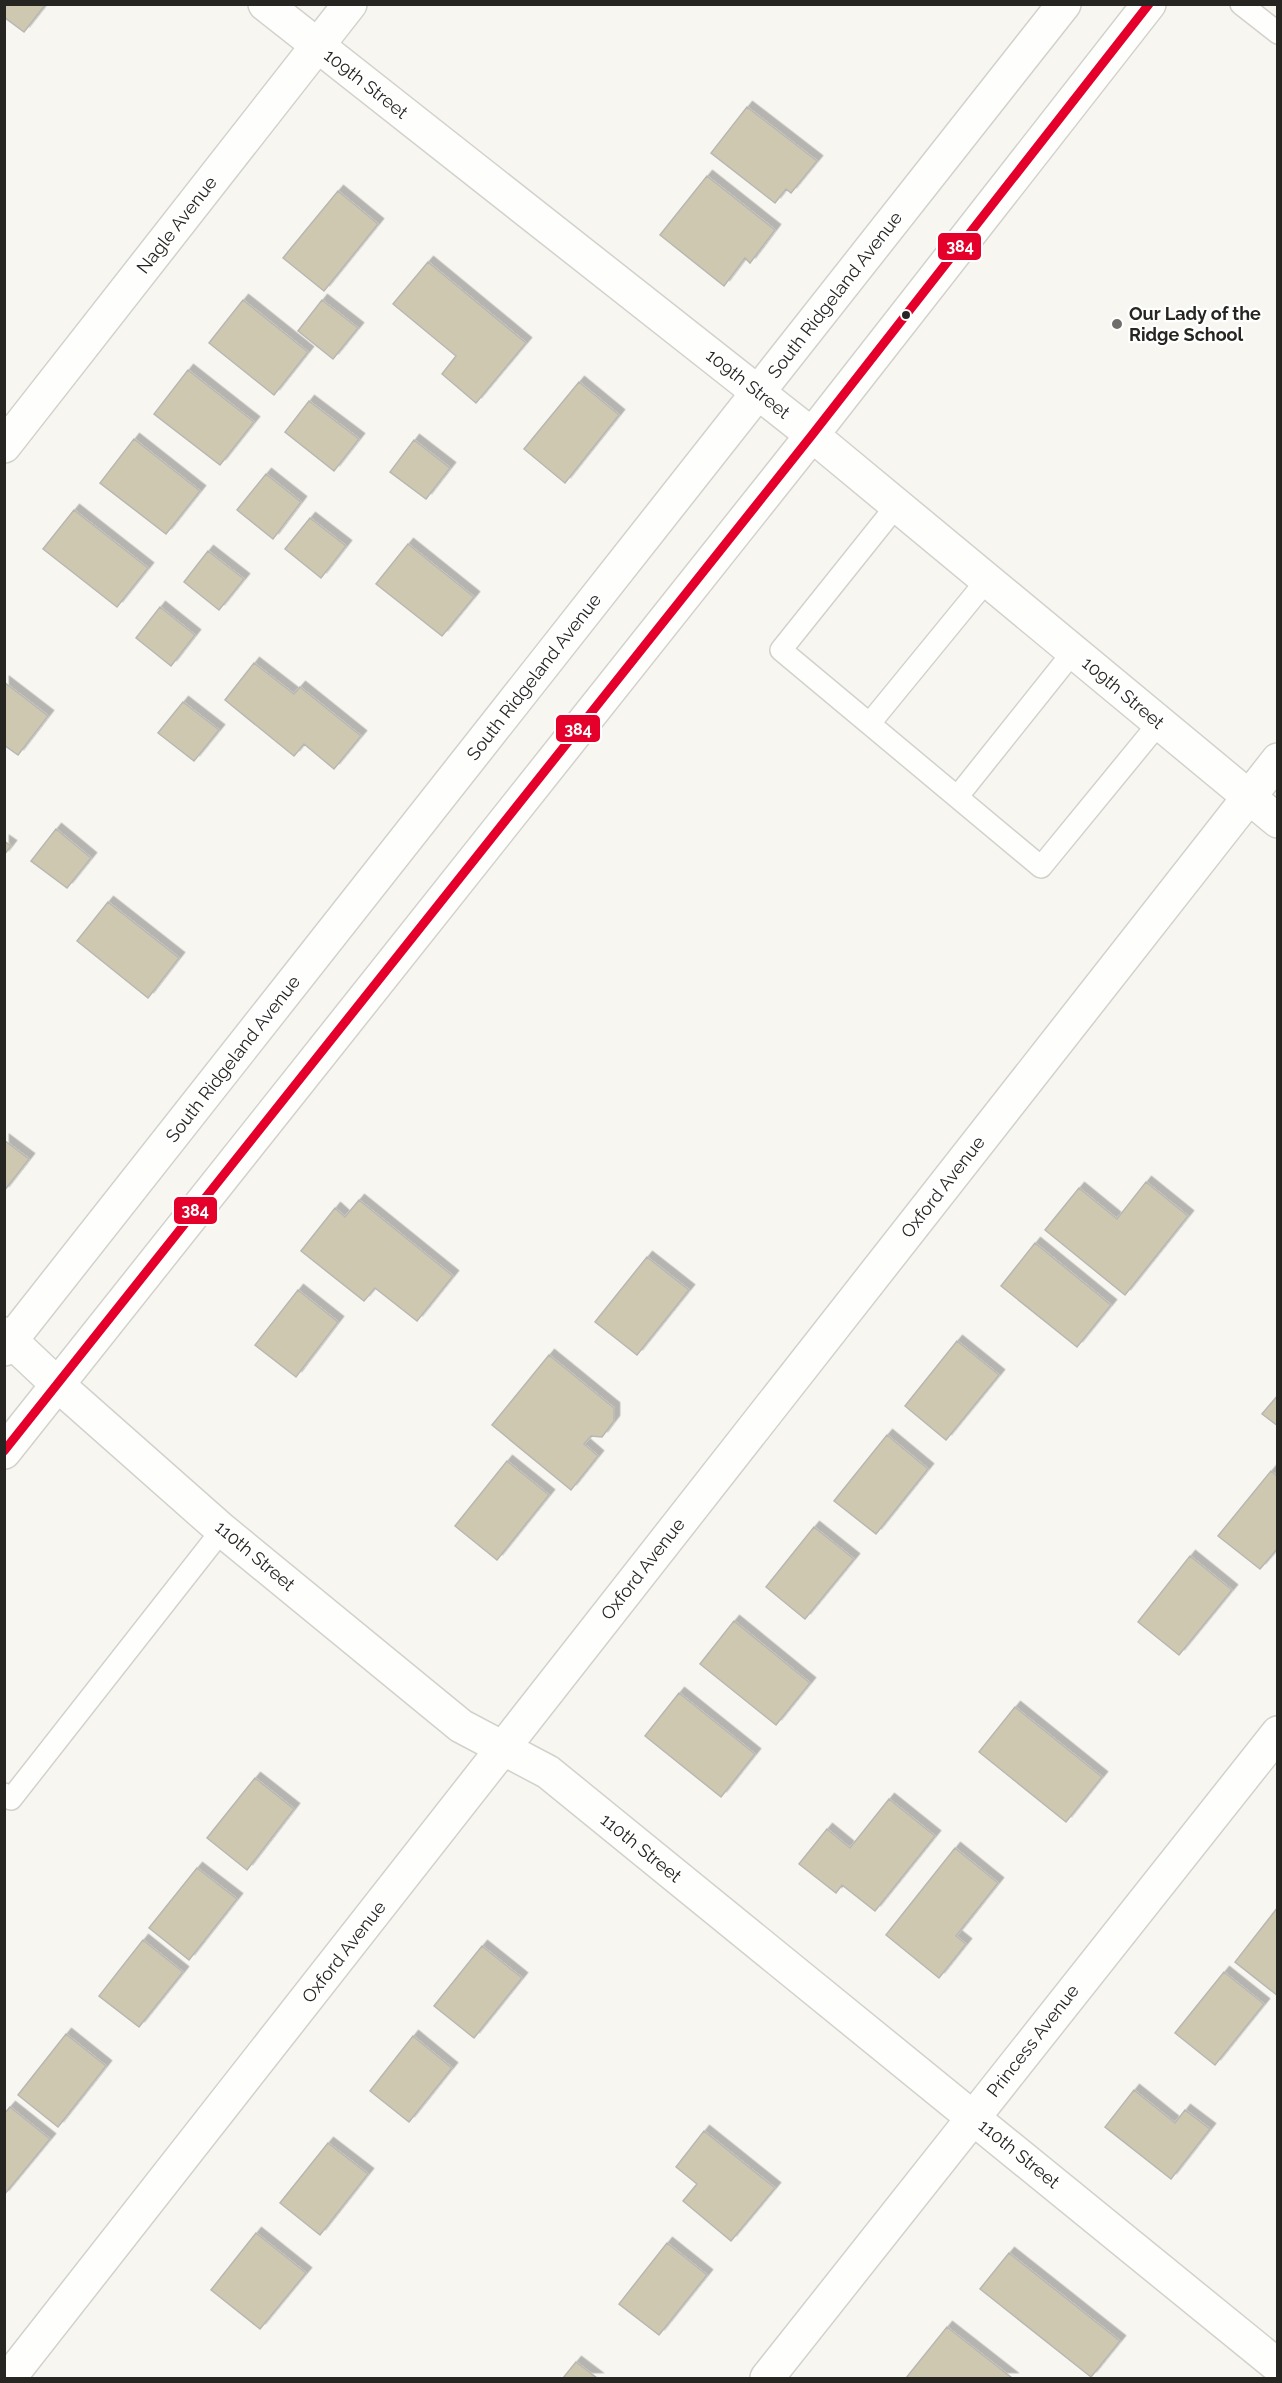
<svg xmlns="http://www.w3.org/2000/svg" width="1282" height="2383" font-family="Raleway,sans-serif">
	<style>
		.building { fill: #cec8b1; stroke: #b9b7b3; stroke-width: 1.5; filter: url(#shadow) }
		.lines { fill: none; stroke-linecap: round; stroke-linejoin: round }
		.service-casing { stroke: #d3d1cc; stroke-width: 24 }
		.minor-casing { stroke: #d3d1cc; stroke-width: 36 }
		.secondary-casing { stroke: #d3d1cc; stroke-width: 36 }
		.service { stroke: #fefefd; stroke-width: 21 }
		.minor { stroke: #fefefd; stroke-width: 33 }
		.secondary { stroke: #fefefd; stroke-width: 33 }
		.bus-1-casing { stroke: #fff; stroke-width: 14 }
		.bus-1 { stroke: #e4002b; stroke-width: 9 }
		.bus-dot { fill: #262522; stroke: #fff; stroke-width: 2 }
		.poi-dot { fill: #706e6a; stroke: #fff; stroke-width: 2 }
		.labels { text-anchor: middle; stroke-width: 4.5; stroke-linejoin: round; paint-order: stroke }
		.street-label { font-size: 18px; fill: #262522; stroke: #fff }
		.poi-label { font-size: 18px; font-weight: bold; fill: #262522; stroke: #fff; text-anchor: start }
		.line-badge { stroke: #fff; stroke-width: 2 }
		.badge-label { font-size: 16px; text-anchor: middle; font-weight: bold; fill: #fff }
	</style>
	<defs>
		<filter id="shadow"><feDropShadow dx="5.5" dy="-5.5" stdDeviation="0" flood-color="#0004"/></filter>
	</defs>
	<rect width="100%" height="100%" fill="#f8f6f0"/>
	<path class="building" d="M 4,4 L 46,4 L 24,32 L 4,17 Z
		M 747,107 L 817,161 L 791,193 L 786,189 L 775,203 L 711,153 Z
		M 707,176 L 775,230 L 750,263 L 745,258 L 724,286 L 660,235 Z
		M 338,191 L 378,224 L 324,291 L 283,258 Z
		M 428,262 L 526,343 L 476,403 L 442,374 L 456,356 L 393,304 Z
		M 243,300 L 308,352 L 274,395 L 209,343 Z
		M 322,300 L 358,328 L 333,359 L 298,331 Z
		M 188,370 L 254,422 L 220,465 L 154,414 Z
		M 579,382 L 619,415 L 565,483 L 524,449 Z
		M 309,401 L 359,439 L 334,471 L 285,432 Z
		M 134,439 L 200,491 L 166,534 L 100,483 Z
		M 414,440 L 450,468 L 426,499 L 390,472 Z
		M 266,474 L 301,502 L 273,539 L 237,510 Z
		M 74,510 L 148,568 L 117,607 L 43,549 Z
		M 310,518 L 346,546 L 321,578 L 285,549 Z
		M 408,544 L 474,597 L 442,636 L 376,584 Z
		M 208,551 L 244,579 L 219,610 L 184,582 Z
		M 160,607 L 195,635 L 171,666 L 136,638 Z
		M 254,663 L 294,694 L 300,687 L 361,736 L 334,769 L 304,744 L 294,756 L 225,700 Z
		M 4,682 L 48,716 L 18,755 L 4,745 Z
		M 183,702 L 219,730 L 194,761 L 158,733 Z
		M 56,829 L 91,858 L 67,888 L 31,861 Z
		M 4,841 L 11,846 L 4,855 Z
		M 108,902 L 179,958 L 148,998 L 77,941 Z
		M 4,1140 L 29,1159 L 4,1191 Z
		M 1146,1182 L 1188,1216 L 1125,1295 L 1045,1230 L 1079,1188 L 1117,1219 Z
		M 359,1200 L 453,1276 L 417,1321 L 375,1288 L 364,1301 L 301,1251 L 335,1208 L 345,1217 Z
		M 1035,1243 L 1111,1305 L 1077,1347 L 1001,1286 Z
		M 647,1257 L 689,1290 L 637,1355 L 595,1322 Z
		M 298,1290 L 338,1322 L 296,1377 L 255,1345 Z
		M 957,1341 L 999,1375 L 946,1440 L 905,1406 Z
		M 549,1355 L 614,1408 L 614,1421 L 602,1437 L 591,1436 L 584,1444 L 598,1456 L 571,1490 L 492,1425 Z
		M 1278,1395 L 1278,1426 L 1262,1414 Z
		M 887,1435 L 928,1469 L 876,1534 L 834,1501 Z
		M 507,1461 L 549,1495 L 497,1560 L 455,1526 Z
		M 1271,1471 L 1278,1477 L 1278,1548 L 1260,1569 L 1218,1536 Z
		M 814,1527 L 854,1559 L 805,1619 L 766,1587 Z
		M 1190,1556 L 1232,1590 L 1179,1655 L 1138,1622 Z
		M 734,1621 L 810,1683 L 776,1725 L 700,1664 Z
		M 679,1693 L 755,1754 L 721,1797 L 645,1736 Z
		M 1015,1707 L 1102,1777 L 1066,1822 L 979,1752 Z
		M 255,1778 L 294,1809 L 247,1870 L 207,1838 Z
		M 889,1799 L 935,1836 L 875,1911 L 842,1885 L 836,1893 L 799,1864 L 827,1829 L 850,1848 Z
		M 955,1848 L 998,1883 L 956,1936 L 966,1944 L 939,1978 L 886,1935 Z
		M 197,1868 L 237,1899 L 189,1960 L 149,1928 Z
		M 1278,1907 L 1278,1996 L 1235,1962 Z
		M 143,1940 L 183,1972 L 139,2027 L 99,1996 Z
		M 482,1946 L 522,1978 L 474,2038 L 434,2006 Z
		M 1224,1972 L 1264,2004 L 1215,2065 L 1175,2033 Z
		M 66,2034 L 106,2066 L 58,2127 L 18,2095 Z
		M 413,2036 L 452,2068 L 409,2122 L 370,2091 Z
		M 1134,2090 L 1175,2123 L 1185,2110 L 1210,2129 L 1171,2179 L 1105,2127 Z
		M 10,2107 L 50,2139 L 4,2195 L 4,2114 Z
		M 704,2131 L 775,2188 L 731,2241 L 683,2201 L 697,2184 L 676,2167 Z
		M 328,2143 L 368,2174 L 320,2235 L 280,2203 Z
		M 256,2233 L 306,2273 L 260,2329 L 211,2290 Z
		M 667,2243 L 707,2275 L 659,2335 L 619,2304 Z
		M 1009,2253 L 1120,2341 L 1091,2377 L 980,2289 Z
		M 947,2327 L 1012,2378 L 906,2378 Z
		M 576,2362 L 597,2378 L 563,2378 Z"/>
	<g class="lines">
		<g class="service-casing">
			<path id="service" d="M 1241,4 L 1278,33
				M 897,505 L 781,650 L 1041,867 L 1159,723
				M 870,723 L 987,580
				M 958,796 L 1073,652
				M 4,1794 L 11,1799 L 222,1530"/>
		</g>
		<g class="minor-casing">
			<path id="minor" d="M 265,4 L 812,435 L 1278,821
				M 4,446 L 350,4
				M 4,1334 L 58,1385 L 222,1530 L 461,1726 L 548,1772 L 1278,2366
				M 9,2378 L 1278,760
				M 767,2378 L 1278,1733"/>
		</g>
		<g class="secondary-casing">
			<path id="secondary" d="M 4,1349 L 1064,4
				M 4,1452 L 812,435 L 1149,4"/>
		</g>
		<use href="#service" class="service"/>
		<use href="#minor" class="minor"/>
		<use href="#secondary" class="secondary"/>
		<g class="bus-1-casing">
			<path id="bus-1" d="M 4,1451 L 812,435 L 1149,4"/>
		</g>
		<use href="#bus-1" class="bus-1"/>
	</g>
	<circle class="bus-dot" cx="906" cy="315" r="5"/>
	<circle class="poi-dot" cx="1117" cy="324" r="6"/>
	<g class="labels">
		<g class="street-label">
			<text transform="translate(366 84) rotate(38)" y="6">109th Street</text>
			<text transform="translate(177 225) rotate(-52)" y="6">Nagle Avenue</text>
			<text transform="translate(835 295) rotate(-52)" y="6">South Ridgeland Avenue</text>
			<text transform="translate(748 384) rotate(38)" y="6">109th Street</text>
			<text transform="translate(534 677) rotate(-52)" y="6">South Ridgeland Avenue</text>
			<text transform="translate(1123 693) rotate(40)" y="6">109th Street</text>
			<text transform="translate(233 1059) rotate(-52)" y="6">South Ridgeland Avenue</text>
			<text transform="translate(943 1187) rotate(-52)" y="6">Oxford Avenue</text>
			<text transform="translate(255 1556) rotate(40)" y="6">110th Street</text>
			<text transform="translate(643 1569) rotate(-52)" y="6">Oxford Avenue</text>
			<text transform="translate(641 1848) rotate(39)" y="6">110th Street</text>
			<text transform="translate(344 1952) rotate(-52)" y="6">Oxford Avenue</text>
			<text transform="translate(1033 2041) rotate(-52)" y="6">Princess Avenue</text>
			<text transform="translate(1019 2154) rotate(39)" y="6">110th Street</text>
		</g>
		<g class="poi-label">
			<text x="1129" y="320">Our Lady of the<tspan x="1129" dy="21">Ridge School</tspan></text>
		</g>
	</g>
	<g class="line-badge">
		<rect x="937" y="232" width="45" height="29" rx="6" fill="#e4002b"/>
		<rect x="555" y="714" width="46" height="29" rx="6" fill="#e4002b"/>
		<rect x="173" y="1196" width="45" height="29" rx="6" fill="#e4002b"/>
	</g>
	<g class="badge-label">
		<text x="960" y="252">384</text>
		<text x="578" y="735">384</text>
		<text x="195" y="1216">384</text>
	</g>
	<rect width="1282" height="2383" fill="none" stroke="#262522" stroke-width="12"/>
</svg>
